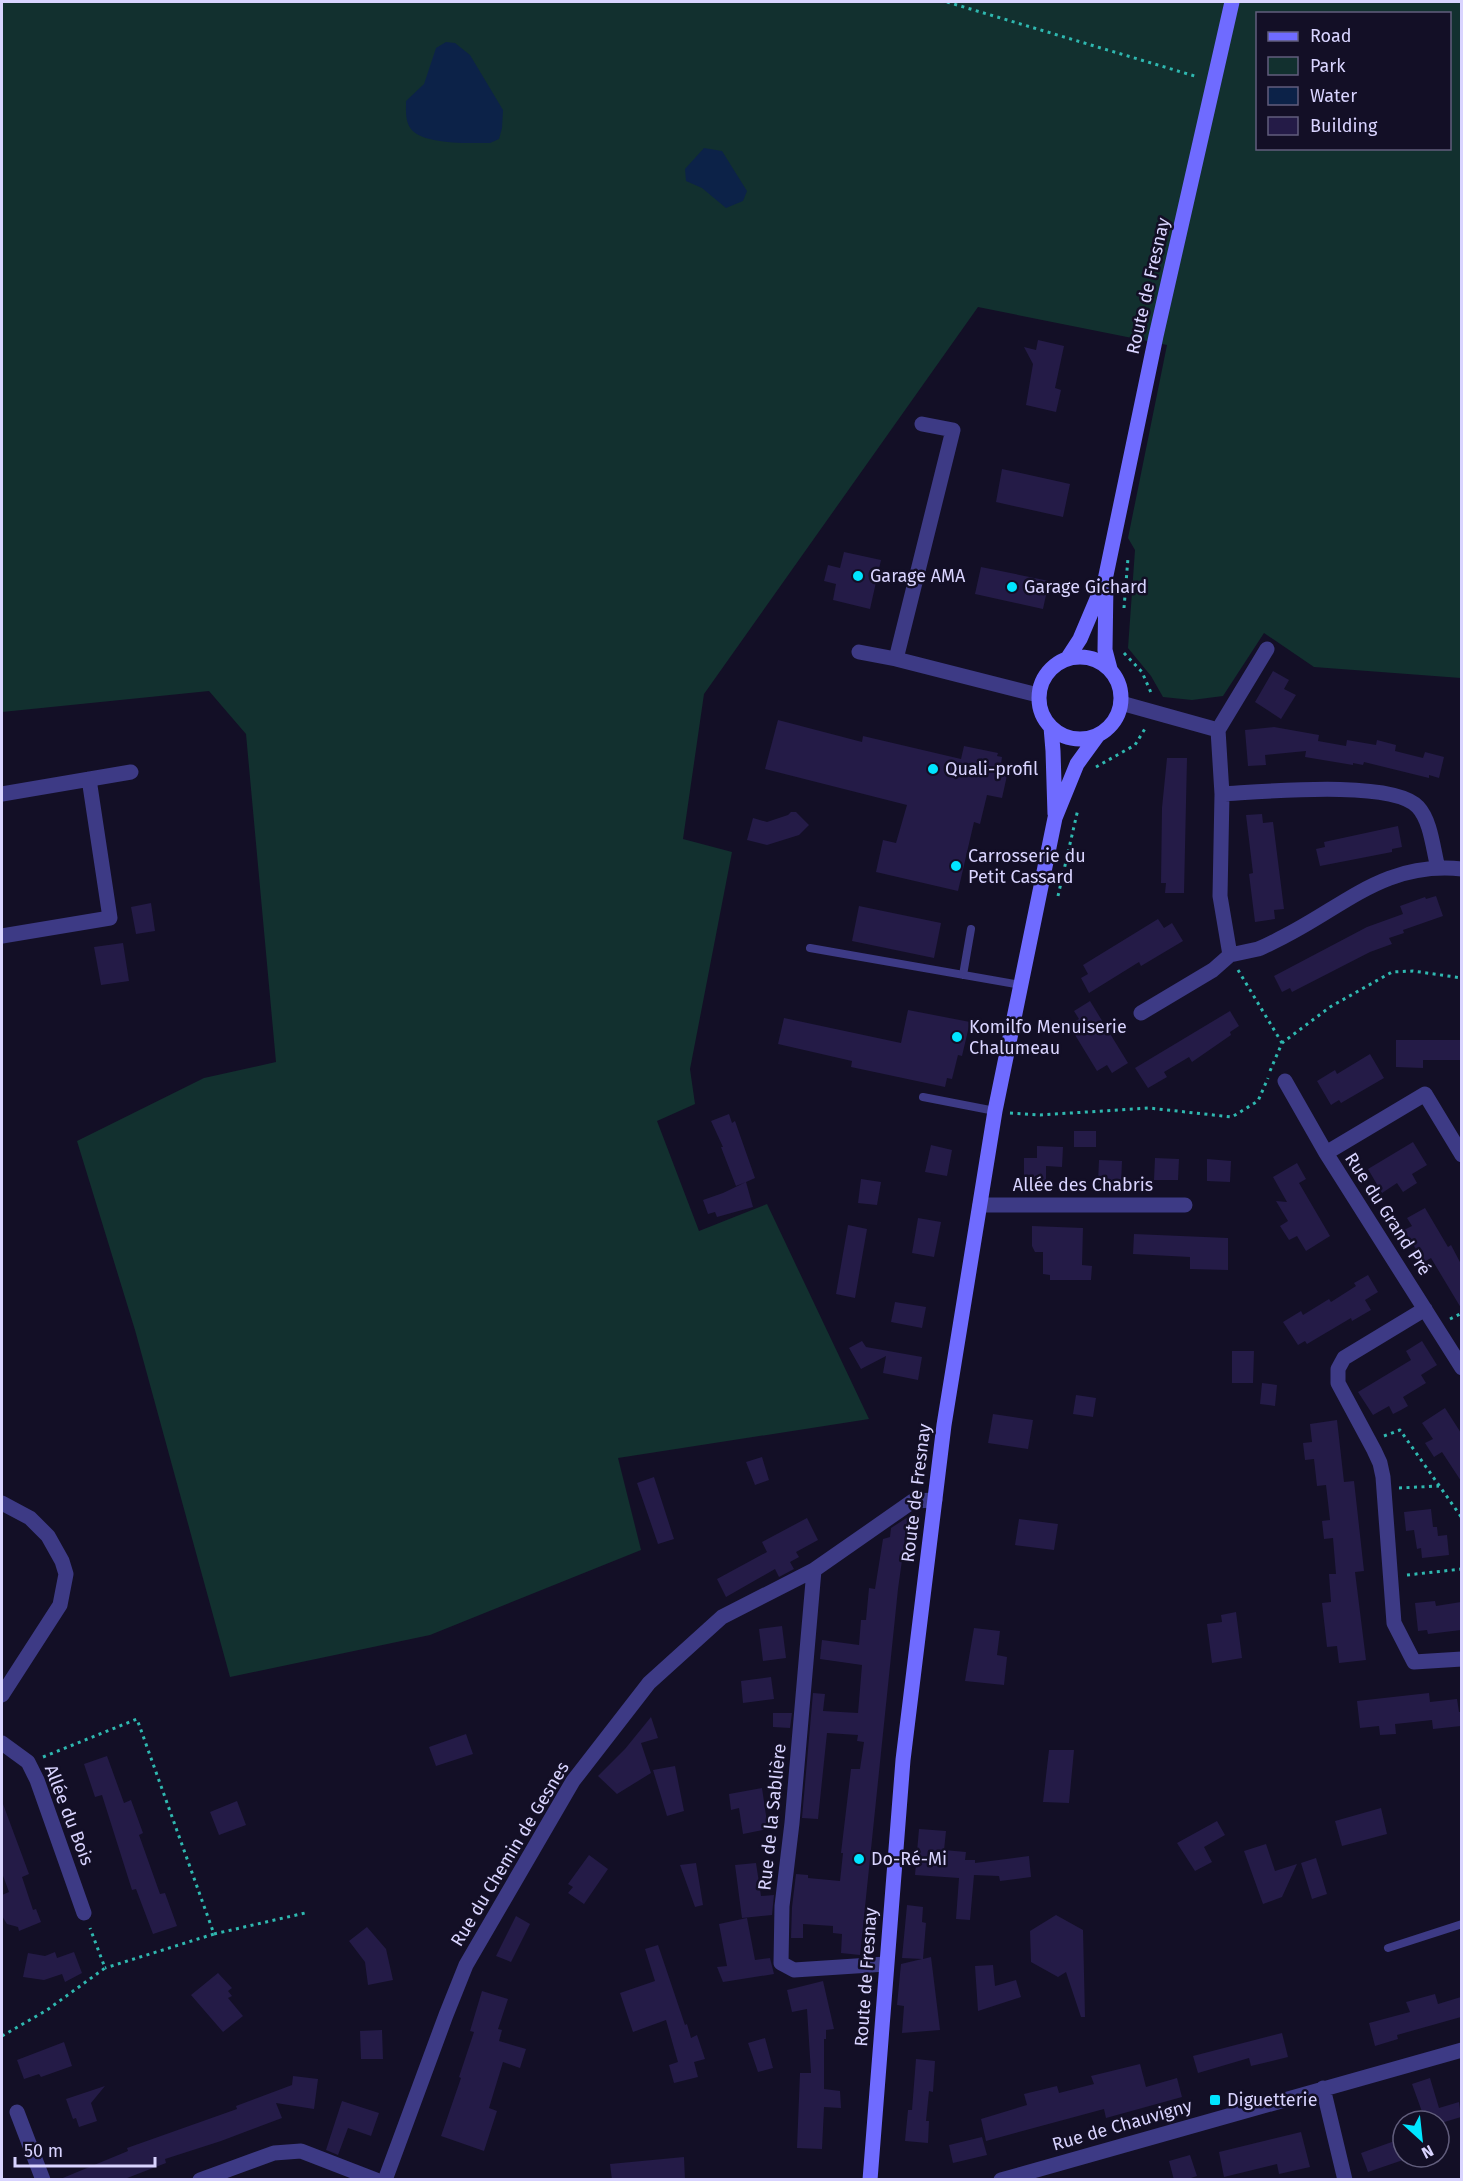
<svg xmlns="http://www.w3.org/2000/svg" width="1463" height="2181" font-family="'Fira Sans',sans-serif">
	<style>
		.green { fill: #12302f; fill-rule: evenodd }
		.water { fill: #0c2248 }
		.building { fill: #241b47 }
		.lines { fill: none; stroke-linecap: round; stroke-linejoin: round }
		.path { stroke: #2fb8b0; stroke-width: 3; stroke-dasharray: 3 4.5; stroke-linecap: butt }
		.lane { stroke: #3d3a85; stroke-width: 8 }
		.street { stroke: #3d3a85; stroke-width: 15 }
		.secondary { stroke: #6f6bff; stroke-width: 15 }
		.poi-dot { fill: #00e5ff; stroke: #130f26; stroke-width: 2 }
		.labels { text-anchor: middle; stroke-width: 5; stroke-linejoin: round; paint-order: stroke }
		.street-label { font-size: 18px; fill: #d9d4ff; stroke: #130f26 }
		.poi-label { font-size: 18px; fill: #d9d4ff; stroke: #130f26; text-anchor: start }
	</style>
	<rect width="100%" height="100%" fill="#130f26"/>
	<path class="green" d="M 2,2 L 1461,2 L 1461,678 L 1314,667 L 1264,633 L 1223,696 L 1192,700 L 1163,697 L 1151,676 L 1128,648 L 1135,550 L 1128,538 L 1167,345 L 978,307 L 704,694 L 683,839 L 732,852 L 690,1069 L 695,1104 L 657,1121 L 699,1231 L 767,1204 L 869,1419 L 618,1458 L 641,1550 L 430,1635 L 230,1677 L 135,1330 L 77,1141 L 204,1078 L 276,1062 L 246,734 L 209,691 L 2,712 ZM 1258,14 L 1450,14 L 1450,148 L 1258,148 Z"/>
	<path class="water" d="M 446,42 L 455,43 L 470,55 L 503,110 L 502,128 L 499,139 L 490,143 C 471,143 423,145 411,129 C 405,121 406,111 406,101 L 424,84 L 436,48 Z
		M 704,148 L 722,151 L 747,191 L 743,201 L 726,208 L 702,188 L 686,181 L 685,169 Z"/>
	<path class="building" d="M 1038,340 L 1064,346 L 1055,388 L 1061,390 L 1056,412 L 1026,405 L 1033,364 L 1024,347 L 1036,350 Z
		M 1002,469 L 1070,484 L 1063,517 L 996,502 Z
		M 844,552 L 881,560 L 870,609 L 833,600 L 836,584 L 824,581 L 828,565 L 840,568 Z
		M 981,567 L 1049,581 L 1043,609 L 975,594 Z
		M 1273,671 L 1289,680 L 1284,689 L 1296,695 L 1281,719 L 1255,702 Z
		M 778,720 L 862,742 L 863,736 L 961,759 L 964,746 L 998,753 L 997,756 L 1002,757 L 1001,764 L 1007,766 L 1006,770 L 1008,771 L 1002,798 L 987,795 L 980,824 L 974,822 L 958,891 L 876,872 L 883,840 L 896,843 L 907,805 L 765,769 Z
		M 1274,727 L 1319,735 L 1318,741 L 1346,746 L 1347,740 L 1376,745 L 1377,740 L 1396,745 L 1395,751 L 1423,758 L 1425,752 L 1444,757 L 1439,778 L 1429,775 L 1429,778 L 1364,762 L 1363,765 L 1353,763 L 1353,765 L 1305,757 L 1306,751 L 1265,755 L 1266,765 L 1248,766 L 1245,730 Z
		M 1167,758 L 1187,758 L 1184,893 L 1165,893 L 1166,883 L 1161,883 L 1162,808 Z
		M 791,812 L 796,812 L 809,825 L 799,835 L 767,845 L 747,840 L 753,818 L 767,822 L 788,815 Z
		M 1262,814 L 1263,823 L 1273,822 L 1284,909 L 1274,910 L 1275,919 L 1255,922 L 1249,874 L 1253,873 L 1246,815 Z
		M 1398,826 L 1402,847 L 1392,849 L 1392,852 L 1320,866 L 1316,849 L 1325,847 L 1324,842 Z
		M 1436,896 L 1443,916 L 1403,930 L 1404,933 L 1389,938 L 1392,944 L 1370,952 L 1292,992 L 1290,988 L 1282,992 L 1274,976 L 1367,927 L 1403,914 L 1400,906 L 1425,897 L 1426,899 Z
		M 151,903 L 155,931 L 136,934 L 131,907 Z
		M 859,906 L 941,923 L 934,958 L 852,941 Z
		M 1158,919 L 1164,928 L 1172,923 L 1183,941 L 1141,966 L 1139,962 L 1089,993 L 1081,978 L 1088,974 L 1083,965 Z
		M 123,943 L 129,981 L 101,985 L 94,947 Z
		M 1090,1001 L 1128,1063 L 1112,1073 L 1107,1065 L 1097,1071 L 1069,1025 L 1079,1019 L 1074,1011 Z
		M 908,1010 L 970,1022 L 962,1056 L 958,1055 L 952,1079 L 947,1078 L 945,1087 L 851,1067 L 852,1061 L 778,1044 L 784,1018 L 901,1043 Z
		M 1230,1011 L 1239,1026 L 1230,1032 L 1231,1035 L 1192,1062 L 1189,1057 L 1164,1072 L 1167,1077 L 1148,1088 L 1135,1068 Z
		M 1396,1040 L 1461,1040 L 1461,1060 L 1423,1060 L 1423,1068 L 1396,1067 Z
		M 1370,1054 L 1384,1078 L 1341,1103 L 1339,1100 L 1331,1105 L 1317,1081 L 1335,1070 L 1337,1074 Z
		M 729,1114 L 732,1123 L 735,1121 L 755,1178 L 746,1182 L 753,1207 L 717,1217 L 715,1212 L 708,1214 L 703,1200 L 723,1193 L 746,1182 L 736,1186 L 721,1147 L 723,1147 L 711,1121 Z
		M 1074,1131 L 1096,1131 L 1096,1147 L 1074,1147 Z
		M 1413,1142 L 1427,1165 L 1412,1174 L 1417,1183 L 1403,1192 L 1397,1183 L 1382,1193 L 1368,1169 Z
		M 931,1145 L 952,1150 L 947,1176 L 925,1172 Z
		M 1037,1146 L 1063,1147 L 1062,1167 L 1046,1166 L 1046,1182 L 1024,1181 L 1024,1158 L 1037,1158 Z
		M 1155,1158 L 1179,1159 L 1178,1180 L 1154,1180 Z
		M 1207,1159 L 1231,1161 L 1230,1182 L 1207,1181 Z
		M 1099,1160 L 1122,1161 L 1121,1184 L 1098,1183 Z
		M 1297,1163 L 1306,1179 L 1299,1183 L 1330,1236 L 1306,1251 L 1297,1236 L 1289,1240 L 1280,1226 L 1288,1221 L 1276,1201 L 1287,1202 L 1273,1177 Z
		M 861,1179 L 881,1182 L 877,1205 L 858,1203 Z
		M 1425,1208 L 1448,1247 L 1451,1245 L 1461,1264 L 1461,1308 L 1431,1258 L 1424,1262 L 1404,1230 L 1412,1226 L 1407,1218 Z
		M 918,1218 L 941,1222 L 934,1257 L 912,1253 Z
		M 848,1225 L 867,1229 L 855,1298 L 836,1294 Z
		M 1032,1226 L 1083,1228 L 1082,1265 L 1092,1266 L 1091,1280 L 1050,1280 L 1050,1275 L 1043,1274 L 1043,1252 L 1035,1252 L 1032,1246 Z
		M 1134,1234 L 1228,1238 L 1228,1270 L 1190,1269 L 1190,1257 L 1133,1254 Z
		M 1368,1275 L 1378,1292 L 1365,1300 L 1371,1310 L 1352,1321 L 1351,1318 L 1307,1344 L 1305,1341 L 1298,1345 L 1283,1322 L 1301,1311 L 1303,1315 L 1329,1299 L 1331,1302 L 1356,1286 L 1354,1283 Z
		M 895,1302 L 926,1307 L 922,1328 L 891,1322 Z
		M 862,1341 L 866,1347 L 922,1357 L 918,1380 L 883,1373 L 886,1356 L 861,1369 L 849,1348 Z
		M 1422,1341 L 1437,1365 L 1421,1375 L 1426,1383 L 1403,1397 L 1408,1406 L 1401,1410 L 1393,1414 L 1389,1406 L 1373,1415 L 1358,1392 L 1411,1360 L 1406,1351 Z
		M 1232,1351 L 1254,1351 L 1253,1383 L 1232,1383 Z
		M 1262,1383 L 1277,1385 L 1275,1406 L 1260,1404 Z
		M 1076,1395 L 1096,1398 L 1093,1417 L 1073,1414 Z
		M 1445,1408 L 1461,1433 L 1461,1481 L 1442,1452 L 1434,1457 L 1425,1443 L 1433,1439 L 1422,1423 Z
		M 993,1414 L 1033,1420 L 1028,1449 L 988,1443 Z
		M 1337,1420 L 1344,1482 L 1354,1481 L 1364,1571 L 1355,1572 L 1366,1660 L 1339,1663 L 1337,1646 L 1327,1647 L 1322,1603 L 1331,1602 L 1329,1574 L 1336,1574 L 1333,1538 L 1324,1539 L 1322,1521 L 1330,1520 L 1326,1485 L 1317,1486 L 1314,1459 L 1305,1460 L 1303,1443 L 1312,1442 L 1310,1424 Z
		M 762,1457 L 769,1480 L 755,1485 L 746,1462 Z
		M 654,1477 L 674,1539 L 658,1544 L 637,1483 Z
		M 1431,1509 L 1433,1527 L 1437,1527 L 1438,1536 L 1447,1535 L 1449,1555 L 1422,1558 L 1421,1548 L 1417,1549 L 1414,1530 L 1406,1531 L 1404,1512 Z
		M 908,1517 L 898,1589 L 860,1955 L 841,1953 L 842,1934 L 833,1933 L 833,1926 L 803,1924 L 803,1938 L 791,1938 L 792,1907 L 796,1874 L 808,1875 L 808,1878 L 840,1881 L 843,1853 L 841,1853 L 851,1769 L 860,1769 L 864,1742 L 857,1741 L 858,1735 L 827,1733 L 818,1819 L 802,1818 L 813,1693 L 825,1694 L 823,1711 L 858,1713 L 862,1665 L 820,1659 L 822,1640 L 859,1645 L 861,1620 L 866,1620 L 869,1588 L 875,1589 L 883,1539 L 890,1537 L 891,1528 Z
		M 807,1518 L 818,1540 L 796,1552 L 799,1557 L 790,1562 L 794,1569 L 779,1577 L 775,1569 L 726,1597 L 717,1579 L 767,1552 L 762,1542 Z
		M 1019,1519 L 1058,1524 L 1054,1550 L 1015,1545 Z
		M 1435,1601 L 1436,1606 L 1461,1602 L 1461,1630 L 1428,1634 L 1427,1630 L 1418,1631 L 1415,1603 Z
		M 1236,1612 L 1242,1658 L 1212,1663 L 1207,1624 L 1222,1622 L 1221,1615 Z
		M 782,1626 L 786,1658 L 763,1661 L 759,1629 Z
		M 974,1628 L 1000,1631 L 997,1655 L 1007,1657 L 1004,1685 L 965,1681 Z
		M 771,1677 L 774,1699 L 743,1703 L 741,1681 Z
		M 1429,1693 L 1430,1702 L 1457,1699 L 1459,1712 L 1461,1712 L 1461,1726 L 1433,1729 L 1432,1720 L 1414,1722 L 1395,1724 L 1396,1734 L 1380,1735 L 1379,1726 L 1360,1728 L 1357,1701 Z
		M 773,1713 L 792,1713 L 790,1728 L 773,1727 Z
		M 651,1717 L 658,1738 L 641,1743 L 651,1773 L 617,1794 L 598,1776 L 625,1749 Z
		M 466,1734 L 473,1754 L 436,1766 L 429,1747 Z
		M 1049,1750 L 1074,1750 L 1069,1803 L 1043,1802 Z
		M 107,1756 L 124,1803 L 131,1800 L 143,1833 L 139,1835 L 160,1894 L 165,1893 L 177,1926 L 153,1934 L 136,1889 L 132,1890 L 102,1795 L 95,1797 L 84,1764 Z
		M 675,1766 L 684,1811 L 667,1816 L 653,1770 Z
		M 762,1788 L 768,1829 L 743,1834 L 739,1808 L 731,1810 L 729,1794 Z
		M 237,1801 L 246,1825 L 219,1835 L 210,1812 Z
		M 2,1804 L 3,1804 L 29,1874 L 22,1877 L 33,1910 L 36,1909 L 41,1922 L 19,1931 L 18,1927 L 7,1924 L 2,1916 L 3,1901 L 2,1895 L 9,1892 L 2,1873 Z
		M 1381,1808 L 1387,1834 L 1342,1846 L 1335,1821 Z
		M 1217,1821 L 1225,1835 L 1204,1847 L 1212,1862 L 1195,1871 L 1177,1843 Z
		M 919,1829 L 946,1831 L 944,1850 L 966,1852 L 965,1860 L 975,1860 L 975,1863 L 1029,1856 L 1031,1877 L 1000,1881 L 999,1876 L 974,1875 L 970,1920 L 956,1919 L 959,1878 L 915,1875 Z
		M 1266,1844 L 1275,1871 L 1297,1864 L 1282,1897 L 1263,1904 L 1244,1851 Z
		M 589,1855 L 608,1869 L 584,1904 L 568,1893 L 573,1887 L 568,1884 Z
		M 1316,1858 L 1327,1894 L 1312,1899 L 1301,1863 Z
		M 696,1863 L 703,1905 L 695,1907 L 680,1865 Z
		M 756,1863 L 761,1896 L 774,1895 L 772,1915 L 742,1918 L 735,1865 Z
		M 907,1905 L 923,1907 L 922,1922 L 926,1923 L 923,1959 L 931,1957 L 940,2030 L 902,2033 L 904,2006 L 897,2005 L 901,1964 L 922,1959 L 902,1958 Z
		M 1056,1915 L 1083,1930 L 1085,2017 L 1081,2017 L 1066,1972 L 1058,1977 L 1031,1962 L 1030,1931 Z
		M 516,1916 L 530,1924 L 511,1962 L 496,1956 Z
		M 747,1918 L 755,1960 L 770,1958 L 774,1974 L 723,1982 L 717,1967 L 727,1966 L 719,1924 Z
		M 367,1927 L 386,1949 L 393,1980 L 368,1985 L 365,1962 L 349,1941 Z
		M 658,1945 L 685,2025 L 687,2024 L 691,2038 L 697,2035 L 705,2059 L 694,2062 L 698,2077 L 674,2083 L 669,2065 L 678,2062 L 666,2020 L 633,2032 L 620,1993 L 655,1981 L 645,1949 Z
		M 55,1952 L 57,1958 L 74,1952 L 82,1973 L 65,1982 L 62,1974 L 44,1980 L 23,1977 L 28,1953 L 45,1956 Z
		M 993,1965 L 995,1986 L 1016,1980 L 1021,1997 L 978,2011 L 975,1966 Z
		M 218,1973 L 232,1988 L 228,1991 L 232,1996 L 228,1998 L 243,2016 L 223,2032 L 191,1995 Z
		M 823,1981 L 834,2029 L 826,2030 L 826,2039 L 824,2039 L 824,2089 L 840,2091 L 841,2108 L 824,2107 L 822,2149 L 797,2148 L 800,2073 L 811,2073 L 807,2009 L 792,2012 L 787,1990 Z
		M 482,1991 L 508,1999 L 498,2029 L 502,2030 L 499,2041 L 526,2049 L 520,2068 L 503,2062 L 489,2108 L 497,2111 L 484,2151 L 441,2136 L 461,2078 L 459,2077 L 474,2032 L 470,2031 Z
		M 1435,1994 L 1438,2004 L 1461,1997 L 1461,2017 L 1397,2035 L 1398,2039 L 1375,2046 L 1369,2023 L 1410,2012 L 1406,2002 Z
		M 382,2030 L 383,2059 L 361,2059 L 360,2031 Z
		M 1282,2033 L 1288,2057 L 1251,2066 L 1249,2058 L 1198,2073 L 1193,2056 Z
		M 765,2038 L 773,2068 L 758,2072 L 748,2043 Z
		M 64,2042 L 72,2066 L 41,2077 L 39,2074 L 24,2079 L 17,2060 Z
		M 916,2059 L 935,2061 L 933,2092 L 929,2091 L 926,2121 L 929,2121 L 928,2143 L 905,2141 L 908,2110 L 912,2110 Z
		M 1140,2064 L 1146,2087 L 1177,2078 L 1182,2097 L 1106,2118 L 1104,2109 L 986,2141 L 981,2119 L 1027,2105 L 1024,2094 L 1057,2086 L 1059,2093 L 1094,2084 L 1091,2076 Z
		M 293,2076 L 318,2079 L 314,2109 L 276,2103 L 282,2118 L 221,2141 L 165,2159 L 166,2163 L 122,2180 L 58,2180 L 128,2151 L 127,2148 L 237,2109 L 236,2106 L 292,2085 Z
		M 1430,2078 L 1439,2108 L 1459,2102 L 1461,2117 L 1441,2123 L 1438,2116 L 1425,2120 L 1412,2084 Z
		M 105,2086 L 91,2103 L 97,2121 L 79,2127 L 76,2118 L 73,2119 L 66,2099 Z
		M 342,2101 L 379,2113 L 371,2136 L 348,2128 L 338,2155 L 326,2150 Z
		M 1301,2132 L 1310,2167 L 1279,2174 L 1277,2164 L 1224,2177 L 1219,2152 Z
		M 982,2137 L 987,2155 L 953,2163 L 949,2145 Z
		M 1403,2138 L 1403,2160 L 1368,2172 L 1361,2153 Z
		M 1190,2155 L 1197,2176 L 1185,2180 L 1174,2180 L 1169,2161 Z
		M 684,2157 L 685,2180 L 612,2180 L 610,2164 Z"/>
	<g class="lines">
		<path class="path" d="M 947,2 L 1198,77
			M 1124,608 L 1128,558
			M 1124,653 L 1142,672 L 1152,695
			M 1096,767 L 1135,745 L 1146,727
			M 1058,896 L 1078,809
			M 1238,970 L 1282,1043
			M 1270,1071 L 1282,1043 L 1330,1007 L 1392,972 L 1413,971 L 1462,978
			M 1010,1113 L 1040,1115 L 1149,1108 L 1232,1117 L 1258,1101 L 1268,1078
			M 1450,1319 L 1462,1313
			M 1384,1436 L 1400,1430 L 1462,1518
			M 1399,1488 L 1439,1486
			M 1407,1575 L 1462,1569
			M 43,1757 L 137,1719 L 214,1934 L 105,1968
			M 214,1934 L 305,1913
			M 2,2036 L 47,2010 L 105,1968 L 90,1928"/>
		<path class="lane" d="M 810,948 L 1021,985
			M 963,975 L 971,929
			M 923,1097 L 995,1111
			M 1388,1948 L 1462,1924"/>
		<path class="street" d="M 859,652 L 896,659 L 1038,695
			M 896,659 L 953,430 L 922,424
			M 1121,703 L 1218,730 L 1222,794 L 1220,896 L 1230,955 C 1239,953 1249,951 1258,949 C 1266,946 1275,941 1283,937 C 1345,906 1385,861 1462,869
			M 1218,730 L 1267,649
			M 2,794 L 131,772
			M 1222,794 C 1261,792 1393,779 1418,807 C 1431,821 1433,849 1438,868
			M 2,936 L 110,918 L 89,779
			M 1141,1013 L 1213,970 L 1230,955
			M 1285,1081 L 1326,1153 L 1462,1368
			M 1326,1153 L 1425,1094 L 1462,1155
			M 980,1205 L 1185,1205
			M 1425,1309 L 1344,1358 L 1338,1369 L 1338,1383 L 1374,1450 L 1380,1463 L 1383,1477 L 1394,1623 L 1414,1662 L 1462,1659
			M 2,1503 L 30,1518 L 48,1536 L 62,1561 L 66,1574 L 60,1605 L 2,1695
			M 814,1570 L 792,1823 L 782,1906 L 781,1963 L 794,1970 L 886,1964
			M 2,1743 L 28,1762 L 37,1780 L 84,1913
			M 1323,2088 L 1345,2180
			M 17,2112 L 43,2180
			M 200,2180 L 274,2153 L 301,2151 L 376,2180
			M 385,2180 L 446,2015 L 466,1965 L 573,1781 L 649,1683 L 722,1617 L 814,1570 L 913,1501 L 935,1500
			M 1001,2180 L 1462,2050"/>
		<path class="secondary" d="M 1106,583 L 1105,650 L 1110,669
			M1039 698a41 41 0 1 1 82 0a41 41 0 1 1-82 0Z
			M 1067,659 L 1080,639 L 1105,580 L 1156,336 L 1232,2
			M 1051,727 L 1053,751 L 1055,814
			M 870,2180 L 903,1760 L 944,1425 L 995,1111 L 1055,818 L 1077,764 L 1098,735"/>
	</g>
	<g class="poi-dot">
		<circle cx="858" cy="576" r="6"/>
		<circle cx="1012" cy="587" r="6"/>
		<circle cx="933" cy="769" r="6"/>
		<circle cx="956" cy="866" r="6"/>
		<circle cx="957" cy="1037" r="6"/>
		<circle cx="859" cy="1859" r="6"/>
		<rect x="1209" y="2094" width="12" height="12" rx="3"/>
	</g>
	<g class="labels">
		<g class="street-label">
			<text transform="translate(1148 286) rotate(-77)" y="6">Route de Fresnay</text>
			<text x="1083" y="1191">Allée des Chabris</text>
			<text transform="translate(1388 1214) rotate(57)" y="6">Rue du Grand Pré</text>
			<text transform="translate(916 1493) rotate(-83)" y="6">Route de Fresnay</text>
			<text transform="translate(69 1815) rotate(69)" y="6">Allée du Bois</text>
			<text transform="translate(772 1817) rotate(-84)" y="6">Rue de la Sablière</text>
			<text transform="translate(510 1854) rotate(-59)" y="6">Rue du Chemin de Gesnes</text>
			<text transform="translate(866 1977) rotate(-86)" y="6">Route de Fresnay</text>
			<text transform="translate(1122 2125) rotate(-16)" y="6">Rue de Chauvigny</text>
		</g>
		<g class="poi-label">
			<text x="870" y="582">Garage AMA</text>
			<text x="1024" y="593">Garage Gichard</text>
			<text x="945" y="775">Quali-profil</text>
			<text x="968" y="862">Carrosserie du<tspan x="968" dy="21">Petit Cassard</tspan></text>
			<text x="969" y="1033">Komilfo Menuiserie<tspan x="969" dy="21">Chalumeau</tspan></text>
			<text x="871" y="1865">Do-Ré-Mi</text>
			<text x="1227" y="2106">Diguetterie</text>
		</g>
	</g>
	<rect width="1463" height="2181" fill="none" stroke="#d9d4ff" stroke-width="6"/>
	<rect x="1256" y="12" width="195" height="138" fill="#130f26" stroke="#625e7d" stroke-width="1.5"/>
	<rect x="1268" y="32" width="30" height="9" fill="#6f6bff" stroke="#625e7d" stroke-width="1.5"/>
	<text x="1310" y="42" font-size="18" fill="#d9d4ff">Road</text>
	<rect x="1268" y="57" width="30" height="18" fill="#12302f" stroke="#625e7d" stroke-width="1.5"/>
	<text x="1310" y="72" font-size="18" fill="#d9d4ff">Park</text>
	<rect x="1268" y="87" width="30" height="18" fill="#0c2248" stroke="#625e7d" stroke-width="1.5"/>
	<text x="1310" y="102" font-size="18" fill="#d9d4ff">Water</text>
	<rect x="1268" y="117" width="30" height="18" fill="#241b47" stroke="#625e7d" stroke-width="1.5"/>
	<text x="1310" y="132" font-size="18" fill="#d9d4ff">Building</text>
	<g transform="translate(1421 2139) rotate(153)"><circle r="28" fill="#130f26" stroke="#625e7d" stroke-width="1.5"/>
	<path d="M0-4.5L10 22L0 15L-10 22Z" fill="#00e5ff"/>
	<text y="-9" font-size="16" font-weight="bold" text-anchor="middle" fill="#d9d4ff">N</text>
	</g>
	<path d="M15 2157v9h140v-9" fill="none" stroke="#d9d4ff" stroke-width="3"/>
	<text x="24" y="2157" font-size="18" fill="#d9d4ff" stroke="#130f26" stroke-width="4.5" paint-order="stroke">50 m</text>
</svg>
